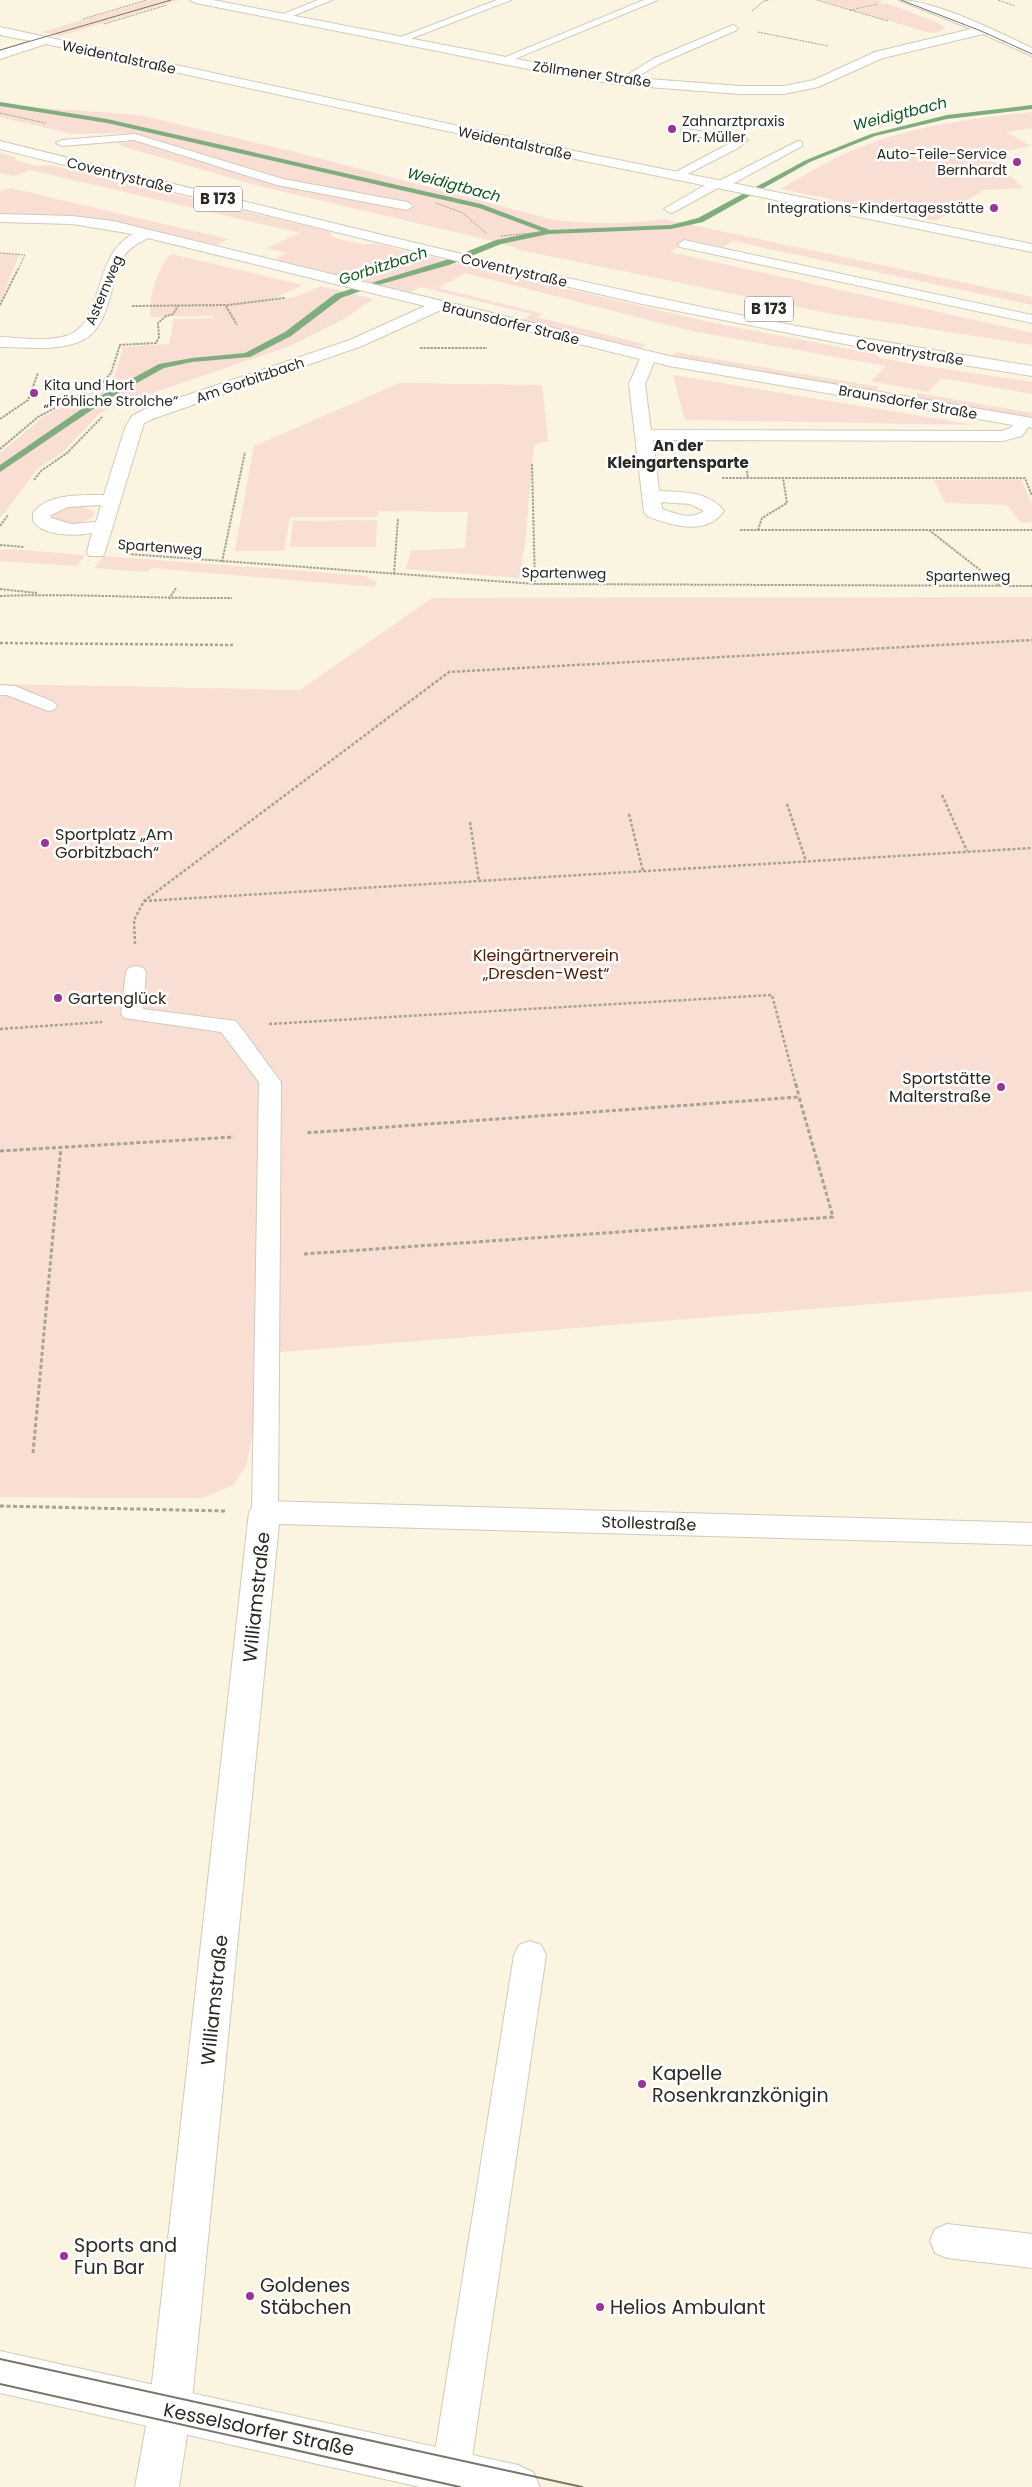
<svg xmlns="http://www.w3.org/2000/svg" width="1032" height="2487" font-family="Poppins,sans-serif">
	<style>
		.green { fill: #f9ded3 }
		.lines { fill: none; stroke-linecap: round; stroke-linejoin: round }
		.stream { fill: #80ad7f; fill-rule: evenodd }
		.service-casing { stroke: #d0cbb9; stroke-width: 2 }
		.minor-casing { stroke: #d0cbb9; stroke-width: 2 }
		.tertiary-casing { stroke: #d0cbb9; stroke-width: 2 }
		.primary-casing { stroke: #d0cbb9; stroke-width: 2 }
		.path-far3 { stroke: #a6a294; stroke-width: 1; stroke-dasharray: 2 1; stroke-linecap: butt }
		.path-far2 { stroke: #a6a294; stroke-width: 2; stroke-dasharray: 2.5 1; stroke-linecap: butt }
		.path-far1 { stroke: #a6a294; stroke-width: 2.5; stroke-dasharray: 3 2; stroke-linecap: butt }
		.path { stroke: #a6a294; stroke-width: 3; stroke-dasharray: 4 2.5; stroke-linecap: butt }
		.service { fill: #fff; fill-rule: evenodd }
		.minor { fill: #fff; fill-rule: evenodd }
		.tertiary { fill: #fff; fill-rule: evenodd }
		.primary { fill: #fff; fill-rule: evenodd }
		.tram-far1 { stroke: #787569; stroke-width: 1 }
		.tram { stroke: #787569; stroke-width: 2 }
		.poi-dot { fill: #99349a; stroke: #fff; stroke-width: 2 }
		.labels { text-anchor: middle; stroke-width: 5; stroke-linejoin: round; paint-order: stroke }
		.far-street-label { font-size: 14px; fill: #2b2922; stroke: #fff }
		.far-poi-label { font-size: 14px; fill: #2b2922; stroke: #fff; text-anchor: start }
		.far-water-label { font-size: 15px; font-style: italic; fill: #135519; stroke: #fff }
		.shield { fill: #fff; stroke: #6b6964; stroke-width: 1 }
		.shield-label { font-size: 15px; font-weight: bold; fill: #2b2922 }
		.far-neighbourhood-label { font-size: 15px; font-weight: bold; fill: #2b2922; stroke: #fff }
		.poi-label { font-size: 16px; fill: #2b2922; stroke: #fff; text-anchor: start }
		.park-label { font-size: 16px; fill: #501a00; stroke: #fff }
		.street-label { font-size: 16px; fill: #2b2922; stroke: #fff }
		.near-street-label { font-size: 19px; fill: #2b2922; stroke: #fff }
		.near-poi-label { font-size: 19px; fill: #2b2922; stroke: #fff; text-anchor: start }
	</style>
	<rect width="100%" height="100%" fill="#faf4e1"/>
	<path class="green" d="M 151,0 L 179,0 L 60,36 L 42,32 Z
		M 821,0 L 878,0 L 883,2 L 851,9 Z
		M 886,3 L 934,21 L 946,28 L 935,33 L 927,32 L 853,10 Z
		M 0,102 L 28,107 L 139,115 L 295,152 L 554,220 C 592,224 626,225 664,219 L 1032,297 L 1032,305 L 732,241 L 724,247 L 691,240 L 670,252 L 1032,333 L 1032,345 L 827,313 L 515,249 L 517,248 L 480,238 L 259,186 L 121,146 L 116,142 L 118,139 L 151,144 L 161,140 L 132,133 L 72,134 L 0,117 Z
		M 1032,112 L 1032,128 L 1006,132 L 1031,146 L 988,155 L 1023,188 L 983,190 L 936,221 L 781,189 C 803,176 825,162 849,152 C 906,127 970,119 1032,112 Z
		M 0,153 L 15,157 L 15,160 L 38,166 L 51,165 L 331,232 L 332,237 L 359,244 L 376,244 L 709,322 L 875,354 L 880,358 C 931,368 981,374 1032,382 L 1032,394 L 941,378 L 928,392 L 871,381 L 886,366 L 692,331 L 465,273 L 438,288 L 543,314 L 537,317 L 647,345 L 640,348 L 523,320 L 532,314 L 420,287 L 411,292 L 281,261 L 277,258 L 286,253 L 266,248 L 300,233 L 30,170 L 14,176 L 0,173 Z
		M 10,188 L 228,239 L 217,245 L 105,220 L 72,216 L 0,214 L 0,192 Z
		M 0,253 L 20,253 L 0,303 Z
		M 172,254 L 302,285 L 265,303 L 295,297 L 321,286 L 373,299 L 344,319 L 290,346 L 117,405 L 99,414 L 63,452 L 38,468 L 0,518 L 0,453 L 43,417 L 106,384 L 116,373 L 123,347 L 169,344 L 174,319 L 213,318 L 212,316 L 150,317 C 149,298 157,267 172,254 Z
		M 677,352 L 692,355 L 879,387 L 875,391 L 672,356 Z
		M 673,375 L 975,425 L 685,420 Z
		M 400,383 L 542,385 L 548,441 L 534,445 L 525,543 L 519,578 L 406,569 L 411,551 L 465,548 L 468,512 L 378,511 L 377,517 L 290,517 L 284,551 L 235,551 L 254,446 Z
		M 918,393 L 1032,413 L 1032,418 L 914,398 Z
		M 1021,479 L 1032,504 L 1032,522 L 1022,523 L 1006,505 L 945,503 L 934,480 Z
		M 79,506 L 94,511 L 94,516 C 83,525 63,527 53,517 L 53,514 L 66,507 Z
		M 377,520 L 376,547 L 290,547 L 293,521 Z
		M 9,549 L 85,555 L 77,566 L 0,561 L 0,550 Z
		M 104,556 L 368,576 L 367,578 L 377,582 L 374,587 L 151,568 L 147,572 L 94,568 Z
		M 1032,597 L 1032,1291 L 269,1353 L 246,1466 L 233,1485 L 203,1498 L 0,1497 L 0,684 L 300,690 L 432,598 Z"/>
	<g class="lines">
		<path class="stream" d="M 0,102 L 107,119 L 481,204 L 550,230 L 671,225 L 698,218 L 806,160 L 871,134 L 947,115 L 1032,105 L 1032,109 L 947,119 L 875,136 L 810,162 L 703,222 L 671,229 L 549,234 L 501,244 L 449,265 L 378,285 L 341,298 L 291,336 L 250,357 L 192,362 L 164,368 L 108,399 L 0,472 L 0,465 L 102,395 L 159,364 L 192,358 L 245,353 L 285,332 L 335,294 L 443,261 L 496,240 L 541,231 L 479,208 L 107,123 L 0,106 Z"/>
		<g class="service-casing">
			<path id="service" d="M 318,0 L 332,0 L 285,19 L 276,17 Z
				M 497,0 L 511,0 L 402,42 L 393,40 Z
				M 644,0 L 658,0 L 505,63 L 497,63 L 496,61 Z
				M 733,25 L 738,28 L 737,30 L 661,63 L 626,83 L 618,83 L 617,81 L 653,59 Z
				M 685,129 L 742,137 L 748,140 L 738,148 L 676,180 L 672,178 L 672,174 L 732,142 L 681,134 L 681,130 Z
				M 135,134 L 283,179 L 407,202 L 413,206 L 407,210 L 277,185 L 134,140 L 62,146 L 56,143 L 62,140 Z
				M 798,141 L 802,142 L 802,146 L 725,188 L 718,188 L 674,212 L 670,213 L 664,209 L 712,181 L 719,181 Z
				M 684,240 L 1032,315 L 1032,323 L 680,247 L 678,244 Z
				M 0,685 L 15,686 L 54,702 L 57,706 L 54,710 L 48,711 L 7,695 L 0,695 Z
				M 136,966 L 143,968 L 146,972 L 143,1009 L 236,1021 L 281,1082 L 278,1512 L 274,1519 L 265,1522 L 256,1519 L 252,1512 L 259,1082 L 221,1032 L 125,1018 L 121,1014 L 126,972 L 129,968 Z
				M 530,1941 L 541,1945 L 546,1955 L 470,2471 L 464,2484 C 455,2487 447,2487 438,2484 L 432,2471 L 514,1955 L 519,1945 Z
				M 947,2224 L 1032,2234 L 1032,2268 L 947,2258 L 935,2253 L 930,2241 L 935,2229 Z"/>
		</g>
		<g class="minor-casing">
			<path id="minor" d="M 190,0 L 213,0 L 558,67 L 622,77 L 740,86 L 784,86 L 814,80 L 875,52 L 971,29 L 899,0 C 935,0 998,32 1032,48 L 1032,56 L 983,34 L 883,58 L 818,87 L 784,94 L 740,94 L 622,85 L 558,75 L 196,3 Z
				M 0,27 L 589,154 L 1032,244 L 1032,252 L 589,162 L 46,44 L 0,59 L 0,51 L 31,41 L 0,35 Z
				M 0,214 L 72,216 L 113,221 L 669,356 L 1032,418 L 1032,428 L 1028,427 L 1022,436 L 1003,441 L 653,440 L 659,491 C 681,492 710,491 724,511 C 706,537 670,525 647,516 L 644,512 L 629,384 L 640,359 L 441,310 L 362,346 L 155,418 L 144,423 L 105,552 L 103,556 L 89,556 L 87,552 L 92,533 C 76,536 44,537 33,521 L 33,513 C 47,493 83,495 104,495 L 125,428 L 132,416 L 143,410 L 350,340 L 425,306 L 148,238 C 139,243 130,247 124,256 C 107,284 113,331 76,343 C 52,351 25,347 0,347 L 0,337 C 21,338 46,342 66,336 C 106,324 90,257 133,234 L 72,224 L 0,222 ZM 654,362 L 669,366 L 1013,425 L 1010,428 L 1002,431 L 651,430 L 645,384 ZM 661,502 L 690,504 L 704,511 C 691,520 676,514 662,509 ZM 101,505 L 96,522 L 72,524 L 51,518 L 51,515 L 68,507 Z
				M 265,1501 L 1032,1523 L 1032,1545 L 279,1524 L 191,2410 L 179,2487 L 135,2487 L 149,2410 L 249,1512 L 254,1504 Z"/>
		</g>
		<g class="tertiary-casing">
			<path id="tertiary" d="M 0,2351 L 518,2465 L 533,2472 L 540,2487 L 420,2487 L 0,2393 Z"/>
		</g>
		<g class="primary-casing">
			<path id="primary" d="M 0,141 C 256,204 512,270 770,321 C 857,338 945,352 1032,366 L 1032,376 L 901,355 L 642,304 L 385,244 L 0,149 Z"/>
		</g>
		<path class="path-far3" d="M 817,0 L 888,21
			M 998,0 L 1015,6
			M 850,10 L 878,4
			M 752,11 L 764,1 L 769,0
			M 83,19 L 147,0
			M 104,24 L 167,5
			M 758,32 L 828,46
			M 0,113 L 45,123
			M 436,203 L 463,213 L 487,234
			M 501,236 L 541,232
			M 0,253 L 25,255 L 18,270"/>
		<path class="path-far2" d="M 0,305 L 18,269
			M 132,306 L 228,305 L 285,298
			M 226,306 L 237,325
			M 119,345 L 156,343 L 159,337 L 158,323 L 166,316 L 173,314 L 178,306
			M 420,348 L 487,348
			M 0,419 L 28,400 L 38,373
			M 0,449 L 38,417 L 102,383 L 111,373 L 120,345
			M 532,464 L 535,584
			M 746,464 L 748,478
			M 722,478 L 1025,478 L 1032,496
			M 34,480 L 41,471 L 67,453 L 103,416
			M 0,526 L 8,515
			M 740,530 L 1032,530
			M 758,530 L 762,518 L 787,503 L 783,478
			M 929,530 L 999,585
			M 0,545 L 24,547
			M 128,554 L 535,584 L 1032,586
			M 222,562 L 245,452
			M 394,574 L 398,518
			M 0,589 L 37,593
			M 0,596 C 77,593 155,599 232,598
			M 169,599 L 176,588"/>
		<path class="path-far1" d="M 0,643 L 233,645
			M 942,795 L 967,851
			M 787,804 L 806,861
			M 629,814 L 643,871
			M 470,822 L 479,881
			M 144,901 L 1032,848
			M 135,944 L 134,920 L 144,901 L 449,672 L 1032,640
			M 269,1024 L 772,995 L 796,1086
			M 0,1029 L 102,1022"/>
		<path class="path" d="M 796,1084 L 799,1097
			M 0,1151 L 234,1137
			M 304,1254 L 833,1217 L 799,1097 L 305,1133
			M 33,1453 L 61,1147
			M 0,1506 L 225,1511"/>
		<use href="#service" class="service"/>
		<use href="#minor" class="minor"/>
		<use href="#tertiary" class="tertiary"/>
		<use href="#primary" class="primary"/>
		<path class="tram-far1" d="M 901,0 L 981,31 L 1032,54
			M 0,50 L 171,0"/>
		<path class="tram" d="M 0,2359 L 582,2487
			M 0,2384 L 460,2487"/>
	</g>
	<g class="poi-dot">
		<circle cx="672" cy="129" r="5"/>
		<circle cx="1017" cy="162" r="5"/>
		<circle cx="994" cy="208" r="5"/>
		<circle cx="34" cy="393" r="5"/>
		<circle cx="45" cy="843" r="5"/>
		<circle cx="58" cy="998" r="5"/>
		<circle cx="1001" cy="1087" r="5"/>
		<circle cx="642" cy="2084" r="5"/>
		<circle cx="64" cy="2256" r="5"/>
		<circle cx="250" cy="2296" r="5"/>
		<circle cx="600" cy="2307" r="5"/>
	</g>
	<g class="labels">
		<g class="far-street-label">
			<text transform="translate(119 57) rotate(12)" y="5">Weidentalstraße</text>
			<text transform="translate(592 74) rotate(8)" y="5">Zöllmener Straße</text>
			<text transform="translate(515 143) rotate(12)" y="5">Weidentalstraße</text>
			<text transform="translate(120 175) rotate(14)" y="5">Coventrystraße</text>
			<text transform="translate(514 270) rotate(13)" y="5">Coventrystraße</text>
			<text transform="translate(104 290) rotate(-67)" y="5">Asternweg</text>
			<text transform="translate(511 323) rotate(14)" y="5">Braunsdorfer Straße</text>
			<text transform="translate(910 352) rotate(9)" y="5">Coventrystraße</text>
			<text transform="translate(250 380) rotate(-19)" y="5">Am Gorbitzbach</text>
			<text transform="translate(908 402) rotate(10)" y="5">Braunsdorfer Straße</text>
			<text transform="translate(160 547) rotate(4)" y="5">Spartenweg</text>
			<text transform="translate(564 573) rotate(1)" y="5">Spartenweg</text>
			<text x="968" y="581">Spartenweg</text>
		</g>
		<g class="far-poi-label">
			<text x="682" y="126">Zahnarztpraxis<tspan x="682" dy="16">Dr. Müller</tspan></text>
			<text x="1007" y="159" text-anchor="end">Auto-Teile-Service<tspan x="1007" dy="16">Bernhardt</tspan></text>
			<text x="984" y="213" text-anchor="end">Integrations-Kindertagesstätte</text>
			<text x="44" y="390">Kita und Hort<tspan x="44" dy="16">„Fröhliche Strolche“</tspan></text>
		</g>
		<g class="far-water-label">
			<text transform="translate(900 114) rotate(-14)" y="5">Weidigtbach</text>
			<text transform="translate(454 185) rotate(15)" y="5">Weidigtbach</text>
			<text transform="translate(383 266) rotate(-18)" y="5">Gorbitzbach</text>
		</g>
		<g class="shield">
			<rect x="194" y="186.5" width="48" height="25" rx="4"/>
			<rect x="745" y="296.5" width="48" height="25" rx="4"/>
		</g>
		<g class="shield-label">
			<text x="218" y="204">B 173</text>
			<text x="769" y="314">B 173</text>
		</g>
		<g class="far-neighbourhood-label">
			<text x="678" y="451">An der<tspan x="678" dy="17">Kleingartensparte</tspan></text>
		</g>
		<g class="poi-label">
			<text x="55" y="840">Sportplatz „Am<tspan x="55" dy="18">Gorbitzbach“</tspan></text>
			<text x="68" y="1004">Gartenglück</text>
			<text x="991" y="1084" text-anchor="end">Sportstätte<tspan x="991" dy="18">Malterstraße</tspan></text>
		</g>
		<g class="park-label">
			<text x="546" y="961">Kleingärtnerverein<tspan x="546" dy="18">„Dresden-West“</tspan></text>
		</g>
		<g class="street-label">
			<text transform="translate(649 1523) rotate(2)" y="6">Stollestraße</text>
		</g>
		<g class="near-street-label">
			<text transform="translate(256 1597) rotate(-84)" y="7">Williamstraße</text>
			<text transform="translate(214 2000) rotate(-84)" y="7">Williamstraße</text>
			<text transform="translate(259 2429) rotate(12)" y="7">Kesselsdorfer Straße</text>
		</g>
		<g class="near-poi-label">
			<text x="652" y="2080">Kapelle<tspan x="652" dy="22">Rosenkranzkönigin</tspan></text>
			<text x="74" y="2252">Sports and<tspan x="74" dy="22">Fun Bar</tspan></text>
			<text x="260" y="2292">Goldenes<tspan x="260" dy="22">Stäbchen</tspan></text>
			<text x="610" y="2314">Helios Ambulant</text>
		</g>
	</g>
</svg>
